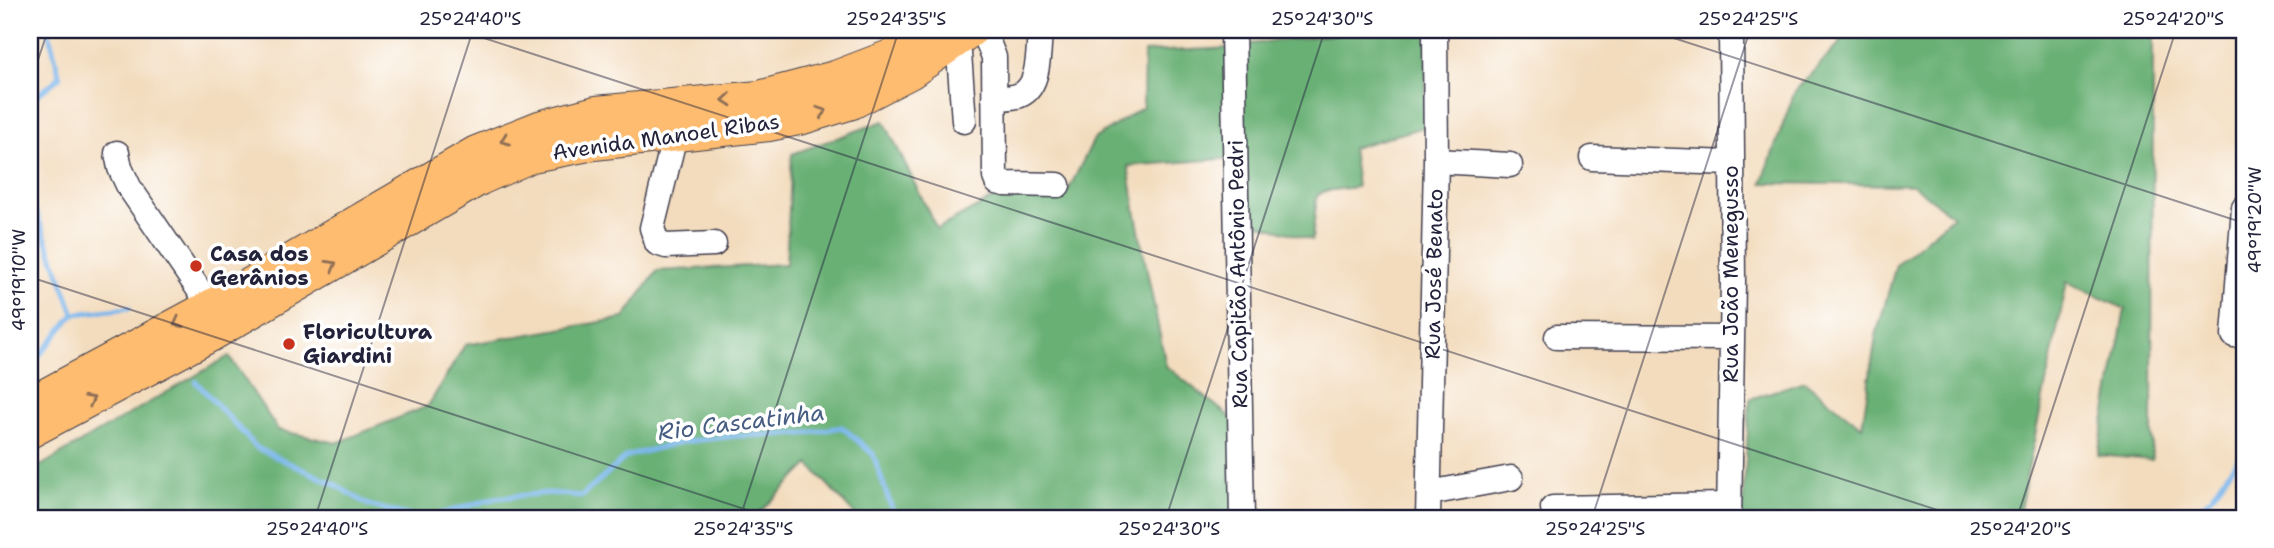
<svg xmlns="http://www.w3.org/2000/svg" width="2274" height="548" font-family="'Shantell Sans',sans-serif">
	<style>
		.forest { fill: #69b075; stroke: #466958; stroke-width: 2 }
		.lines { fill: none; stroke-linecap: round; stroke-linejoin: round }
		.stream { stroke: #79b6ec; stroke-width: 5 }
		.minor-casing { stroke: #413e4e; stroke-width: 27 }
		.major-casing { stroke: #413e4e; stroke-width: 34 }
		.minor { stroke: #fff; stroke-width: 24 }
		.major { stroke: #fdbc70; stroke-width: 32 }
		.oneway { stroke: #906f56 }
		.ticks { fill: none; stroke: #22223b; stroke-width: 2; stroke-opacity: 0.45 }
		.poi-dot { fill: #c8321e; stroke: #fff; stroke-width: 2.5 }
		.labels { text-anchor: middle; stroke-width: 7; stroke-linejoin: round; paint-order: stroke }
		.street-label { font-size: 21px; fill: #22223b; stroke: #fff }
		.poi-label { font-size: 21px; font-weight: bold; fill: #22223b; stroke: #fff; text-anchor: start }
		.water-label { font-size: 23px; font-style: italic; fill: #455d82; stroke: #fff }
		.neatline { fill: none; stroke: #22223b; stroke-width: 2.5 }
		.ticks-label { font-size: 18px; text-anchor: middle; fill: #22223b }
	</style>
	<rect width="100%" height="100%" fill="#fff"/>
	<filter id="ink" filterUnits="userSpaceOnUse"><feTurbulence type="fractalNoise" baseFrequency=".0143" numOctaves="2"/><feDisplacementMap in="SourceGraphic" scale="14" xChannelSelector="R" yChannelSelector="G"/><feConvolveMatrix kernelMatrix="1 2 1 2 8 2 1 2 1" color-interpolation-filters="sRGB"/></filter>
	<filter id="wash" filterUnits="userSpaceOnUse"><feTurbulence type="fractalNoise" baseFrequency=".00686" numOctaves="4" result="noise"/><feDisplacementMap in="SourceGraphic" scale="28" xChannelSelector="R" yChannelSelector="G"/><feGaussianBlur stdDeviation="1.57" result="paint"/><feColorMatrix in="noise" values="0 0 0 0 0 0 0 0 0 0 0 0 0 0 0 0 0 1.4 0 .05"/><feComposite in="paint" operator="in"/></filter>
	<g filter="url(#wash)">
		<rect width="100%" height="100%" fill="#f3dcbd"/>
		<path class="forest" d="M 1379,30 L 1428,30 L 1424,127 L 1352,148 L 1357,187 L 1325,191 L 1317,195 L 1312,240 L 1243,219 L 1240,45 Z
			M 1852,30 L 2153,30 L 2152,460 L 2098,455 L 2125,309 L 2067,282 L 2018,518 L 1742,518 L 1750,399 L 1804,381 L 1862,427 L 1876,336 L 1896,265 L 1953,216 L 1913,185 L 1762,183 L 1795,91 Z
			M 1232,48 L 1234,158 L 1128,166 L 1137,220 L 1166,366 L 1239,424 L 1240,518 L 858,518 L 809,464 L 754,518 L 30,518 L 30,472 L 229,356 L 278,430 L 337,443 L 428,406 L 465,345 L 624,318 L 657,271 L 786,264 L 792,154 L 884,121 L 937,229 L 1003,193 L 1068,191 L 1094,139 L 1143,107 L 1144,52 Z"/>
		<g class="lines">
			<path class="stream" d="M 30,101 L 60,77 L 48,30
				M 30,196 L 74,314
				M 30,361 L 39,356 L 74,314 L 129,308
				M 196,382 L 257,448 L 336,485 L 368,505 L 418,518
				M 427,518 L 495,498 L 549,493 L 582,496 L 627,456 L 682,442 L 736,436 L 803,434 L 842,427 L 873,454 L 895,518
				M 2190,518 L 2213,495 L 2244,450"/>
		</g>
	</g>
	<g filter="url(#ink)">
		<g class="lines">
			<g class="minor-casing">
				<path id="minor" d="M 983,30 L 994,57 L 995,177 L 997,182 L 1005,184 L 1058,185
					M 1233,30 L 1242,518
					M 958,40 L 964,121
					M 994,98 C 1001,98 1010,98 1017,96 C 1041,90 1038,49 1040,30
					M 675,135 L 652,228 L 657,243 L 666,246 L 714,244
					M 117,153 L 120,168 L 129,187 L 210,306
					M 1592,158 L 1731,163
					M 1436,161 L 1510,165
					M 2234,335 L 2244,208
					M 1557,337 L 1732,338
					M 1429,493 L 1511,478
					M 1553,508 L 1728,505
					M 1428,518 L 1436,161 L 1435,30
					M 1729,518 L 1733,282 L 1731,30"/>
			</g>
			<g class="major-casing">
				<path id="major" d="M 30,403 L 238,291 L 476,152 L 539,127 L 596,112 L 759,97 L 835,77 L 895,54 L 928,30
					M 30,432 L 210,336 L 480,179 L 532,156 L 594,144 L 769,125 L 803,118 L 852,103 L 910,73 L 972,30"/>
			</g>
			<use href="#minor" class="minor"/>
			<use href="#major" class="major"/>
		</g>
		<defs><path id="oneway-chevron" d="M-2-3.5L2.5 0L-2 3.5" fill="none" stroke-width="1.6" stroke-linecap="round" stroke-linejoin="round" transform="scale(1.75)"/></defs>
		<g class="oneway">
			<use href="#oneway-chevron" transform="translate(727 100) rotate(175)"/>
			<use href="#oneway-chevron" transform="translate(822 112) rotate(-18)"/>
			<use href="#oneway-chevron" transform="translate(505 140) rotate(159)"/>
			<use href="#oneway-chevron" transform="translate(332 265) rotate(-30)"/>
			<use href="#oneway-chevron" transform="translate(178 323) rotate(152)"/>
			<use href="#oneway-chevron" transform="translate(90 400) rotate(-28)"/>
		</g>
	</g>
	<path class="ticks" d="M 459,30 L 1962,518M 1649,30 L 2244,223M 30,84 L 48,30M 30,277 L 772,518M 315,518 L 473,30M 740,518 L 899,30M 1166,518 L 1325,30M 1592,518 L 1750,30M 2017,518 L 2176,30"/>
	<g class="poi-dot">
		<circle cx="196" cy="266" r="7"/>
		<circle cx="289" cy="344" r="7"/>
	</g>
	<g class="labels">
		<g class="street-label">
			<text transform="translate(666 137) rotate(-8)" y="7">Avenida Manoel Ribas</text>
			<text transform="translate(1238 274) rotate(-91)" y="7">Rua Capitão Antônio Pedri</text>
			<text transform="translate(1434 274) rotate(-89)" y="7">Rua José Benato</text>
			<text transform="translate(1731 274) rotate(-90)" y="7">Rua João Menegusso</text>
		</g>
		<g class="poi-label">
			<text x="210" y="261">Casa dos<tspan x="210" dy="24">Gerânios</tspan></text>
			<text x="303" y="339">Floricultura<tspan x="303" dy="24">Giardini</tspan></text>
		</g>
		<g class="water-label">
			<text transform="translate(741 422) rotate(-7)" y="8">Rio Cascatinha</text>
		</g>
	</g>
	<rect width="2274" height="548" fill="none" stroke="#fff" stroke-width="77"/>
	<rect x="38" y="38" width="2198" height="472" class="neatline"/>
	<g class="ticks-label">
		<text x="470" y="25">25°24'40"S</text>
		<text x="896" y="25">25°24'35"S</text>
		<text x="1322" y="25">25°24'30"S</text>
		<text x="1748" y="25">25°24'25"S</text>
		<text x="2173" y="25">25°24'20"S</text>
		<text transform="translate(2255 220) rotate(-90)" y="6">49°19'20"W</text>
		<text transform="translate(19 280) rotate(-90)" y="6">49°19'10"W</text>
		<text x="317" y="535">25°24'40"S</text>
		<text x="743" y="535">25°24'35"S</text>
		<text x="1169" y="535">25°24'30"S</text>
		<text x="1595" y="535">25°24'25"S</text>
		<text x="2020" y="535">25°24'20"S</text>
	</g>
</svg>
